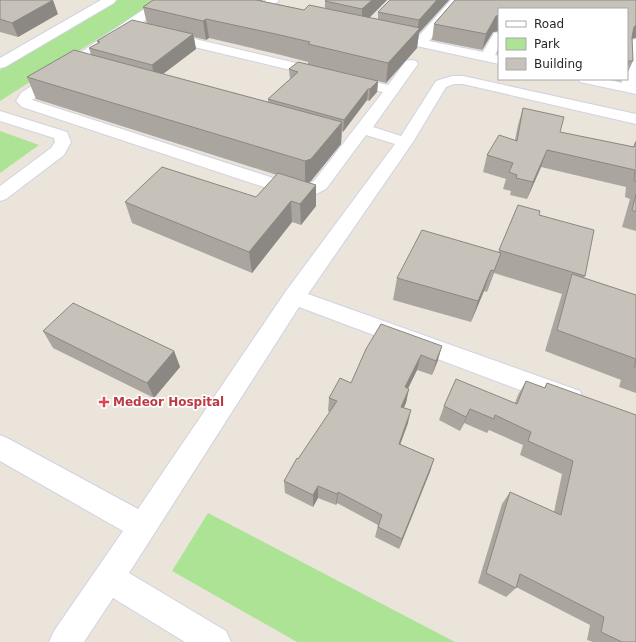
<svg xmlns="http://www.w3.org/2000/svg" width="636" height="642" font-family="'DejaVu Sans',sans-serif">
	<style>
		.green { fill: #ace395 }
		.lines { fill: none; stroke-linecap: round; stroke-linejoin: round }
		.minor-casing { stroke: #cfd2e2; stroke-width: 2 }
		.minor { fill: #fff; fill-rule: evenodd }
		.wall { fill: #aaa69f; fill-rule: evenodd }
		.shaded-wall { fill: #8b8782 }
		.building { fill: #c6c1b9; stroke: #8b8782 }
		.health-dot { fill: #e0444e; stroke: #fff; stroke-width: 1.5 }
		.labels { text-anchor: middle; stroke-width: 3.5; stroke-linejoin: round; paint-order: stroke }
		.health-label { font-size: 12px; font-weight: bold; fill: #be3a42; stroke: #fff; text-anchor: start }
	</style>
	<rect width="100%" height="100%" fill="#ebe4da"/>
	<path class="green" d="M 118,0 L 159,0 L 0,101 L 0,70 Z
		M 0,131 L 39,145 L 0,173 Z
		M 208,513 L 455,642 L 297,642 L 172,571 Z"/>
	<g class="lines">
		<g class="minor-casing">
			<path id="minor" d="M 101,0 L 116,0 L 114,3 L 5,67 L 0,68 L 0,58 Z
				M 266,0 L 279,0 L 267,12 L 259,12 L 257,9 Z
				M 451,0 L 463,0 L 429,41 L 483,52 L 494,33 L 499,32 L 499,47 L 495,55 L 499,56 L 499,64 L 389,40 L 384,39 L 383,36 L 384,33 L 389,32 L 417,38 Z
				M 157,2 L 161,3 L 163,6 L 161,9 L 32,100 L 298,186 L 306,185 L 314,181 L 383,92 L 161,39 L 160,36 L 161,33 L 166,32 L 388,85 L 406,61 L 411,60 L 416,61 L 418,64 L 373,127 L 401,136 L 436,81 L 452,76 L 463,76 L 636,114 L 636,124 L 463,84 L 454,84 L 446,87 L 413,142 L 308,294 L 580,391 L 583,398 L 580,405 L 571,409 L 299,307 L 129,573 L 226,631 L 231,642 L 185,642 L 113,598 L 84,642 L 49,642 L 54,631 L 123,531 L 0,461 L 0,435 L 9,439 L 138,509 L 286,291 L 395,144 L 366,135 L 326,189 L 316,194 L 297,198 L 22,107 L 16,101 L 21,93 L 153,3 Z
				M 636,39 L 636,94 L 580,82 L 578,79 L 605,79 L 622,83 L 622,79 L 627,79 C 627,67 624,50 631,40 Z
				M 0,111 L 67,132 L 71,142 L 64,155 L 6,199 L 0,201 L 0,186 L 51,148 L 55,142 L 54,138 L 0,121 Z"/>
		</g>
		<use href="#minor" class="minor"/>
	</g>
	<path class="wall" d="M 0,0 L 58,14 L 18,37 L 0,32 Z
		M 153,0 L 263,0 L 262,1 L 304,10 L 325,9 L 325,1 L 387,0 L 369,18 L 378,20 L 378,12 L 390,0 L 449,0 L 419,33 L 417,48 L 386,83 L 378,81 L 377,92 L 369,101 L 367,100 L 343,132 L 342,131 L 341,144 L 311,181 L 308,182 L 316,185 L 316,206 L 301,225 L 292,222 L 252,273 L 132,223 L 125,202 L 256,197 L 277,175 L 36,99 L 27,77 L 91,55 L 89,48 L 98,43 L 97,41 L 147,24 L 143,7 ZM 194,37 L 206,40 L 209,38 L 281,55 L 308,62 L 308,64 L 289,69 L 290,79 L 268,99 L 268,102 L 163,74 L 196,49 Z
		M 455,0 L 636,0 L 636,38 L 632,38 L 633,61 L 627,74 L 627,9 L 499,9 L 499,31 L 493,32 L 482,50 L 432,40 L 434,24 Z
		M 499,47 L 499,54 L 497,54 Z
		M 611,79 L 621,79 L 620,81 Z
		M 523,108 L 560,132 L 633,147 L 636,140 L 636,231 L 622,227 L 630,199 L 625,197 L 626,187 L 541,167 L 527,199 L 510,195 L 511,191 L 503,189 L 506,179 L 483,172 L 487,155 L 515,140 L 518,125 Z
		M 518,205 L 539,215 L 585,276 L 584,278 L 636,295 L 636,393 L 619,387 L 621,380 L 545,351 L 562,294 L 494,273 L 487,292 L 484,291 L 471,322 L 393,300 L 397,278 L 498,253 Z
		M 381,324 L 438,360 L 432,375 L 417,370 L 408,388 L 406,403 L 404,407 L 408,423 L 400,444 L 434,459 L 399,549 L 375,537 L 378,525 L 337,503 L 336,505 L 318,498 L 313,507 L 285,493 L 284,481 L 330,412 L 328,411 L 329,398 L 351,383 Z
		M 43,331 L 174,351 L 180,367 L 154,398 L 53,348 Z
		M 526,381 L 544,388 L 547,383 L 636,642 L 593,642 L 587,640 L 590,625 L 516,587 L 516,588 L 506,597 L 478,583 L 502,504 L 510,492 L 554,512 L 562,474 L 520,455 L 523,445 L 489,430 L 487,433 L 464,423 L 460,431 L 439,420 L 444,406 L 515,403 L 518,395 Z"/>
	<path class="shaded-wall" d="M 53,0 L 58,14 L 18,37 L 12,23 Z
		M 372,0 L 387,0 L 362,25 L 362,9 Z
		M 437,0 L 449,0 L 419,33 L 417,48 L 386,83 L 388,63 L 417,31 L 419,20 Z
		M 499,15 L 499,31 L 493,32 L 482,50 L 486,34 L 496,16 Z
		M 206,19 L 209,38 L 206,40 L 203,21 Z
		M 636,25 L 636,38 L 631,39 L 634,27 Z
		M 193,34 L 196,49 L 155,80 L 152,65 Z
		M 378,81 L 377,92 L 369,101 L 370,89 Z
		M 368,89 L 367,100 L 343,132 L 344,120 Z
		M 342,122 L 341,144 L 311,181 L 305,184 L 305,161 Z
		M 547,150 L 541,167 L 527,199 L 533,182 Z
		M 316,185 L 316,206 L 301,225 L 300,204 Z
		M 291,201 L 292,222 L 252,273 L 249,252 Z
		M 501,253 L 493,275 L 487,292 L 494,271 Z
		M 491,270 L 484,291 L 471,322 L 478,301 Z
		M 442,346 L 438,360 L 432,375 L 436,361 Z
		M 174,351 L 180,367 L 154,398 L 147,383 Z
		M 421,355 L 417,370 L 402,401 L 405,387 Z
		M 409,389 L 406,403 L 398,420 L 401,407 Z
		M 470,409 L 464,423 L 460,431 L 466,417 Z
		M 411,410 L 408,423 L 396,456 L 399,444 Z
		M 434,459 L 430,472 L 399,549 L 402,539 Z
		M 318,486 L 318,498 L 313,507 L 313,495 Z
		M 338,492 L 337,503 L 336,505 L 337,494 Z"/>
	<path class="building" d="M 0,0 L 53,0 L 12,23 L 0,19 Z
		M 153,0 L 256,0 L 304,10 L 309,5 L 420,28 L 388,63 L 308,44 L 310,42 L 280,35 L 206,19 L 203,21 L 143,7 Z
		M 326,0 L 372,0 L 362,9 L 325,1 Z
		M 390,0 L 437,0 L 419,20 L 378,12 Z
		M 455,0 L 636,0 L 636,25 L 634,27 L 632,37 L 633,61 L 628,61 L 628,64 L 627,64 L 627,9 L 499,9 L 499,15 L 496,16 L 486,34 L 434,24 Z
		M 132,20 L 193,34 L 152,65 L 89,48 L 100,42 L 97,41 Z
		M 74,50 L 342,122 L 311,159 L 305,161 L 27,77 Z
		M 298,62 L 378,81 L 370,89 L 368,89 L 344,120 L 268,99 L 298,72 L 289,69 Z
		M 523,108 L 564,117 L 560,132 L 634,147 L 636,142 L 636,181 L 634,181 L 635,170 L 547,150 L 533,182 L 516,178 L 517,175 L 509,172 L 513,163 L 487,155 L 499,135 L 517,141 Z
		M 162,167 L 256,197 L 278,173 L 316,185 L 300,204 L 291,201 L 249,252 L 125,202 Z
		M 636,194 L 636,212 L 632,210 Z
		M 518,205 L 540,211 L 539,215 L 594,230 L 585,276 L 499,250 Z
		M 422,230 L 501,253 L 494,271 L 491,270 L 478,301 L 397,278 Z
		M 572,274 L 636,295 L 636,359 L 557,330 Z
		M 73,303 L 174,351 L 147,383 L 43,331 Z
		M 381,324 L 442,346 L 436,361 L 421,355 L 405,387 L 409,389 L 401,407 L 411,410 L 399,444 L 434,459 L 402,539 L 378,527 L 382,515 L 338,492 L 337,494 L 318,486 L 313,495 L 284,481 L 297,458 L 298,459 L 337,401 L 329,398 L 340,378 L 351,383 L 366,349 Z
		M 636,359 L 636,367 L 634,367 Z
		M 456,379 L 517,404 L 526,381 L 545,388 L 547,383 L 636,415 L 636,642 L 622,642 L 601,632 L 604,617 L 520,574 L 516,588 L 486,573 L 510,492 L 561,515 L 573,461 L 528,441 L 531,432 L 495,415 L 494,419 L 470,409 L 466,417 L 444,406 Z"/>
	<path class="health-dot" d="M102 396h4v4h4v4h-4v4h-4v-4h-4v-4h4z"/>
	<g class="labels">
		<g class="health-label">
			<text x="113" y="406">Medeor Hospital</text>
		</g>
	</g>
	<rect x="498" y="8" width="130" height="72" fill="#ffffff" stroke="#a9a9a9"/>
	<rect x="506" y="21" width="20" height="6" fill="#ffffff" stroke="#a9a9a9"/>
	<text x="534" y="28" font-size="12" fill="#282828">Road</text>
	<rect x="506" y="38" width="20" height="12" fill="#ace395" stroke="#a9a9a9"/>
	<text x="534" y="48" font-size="12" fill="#282828">Park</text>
	<rect x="506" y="58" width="20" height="12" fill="#c6c1b9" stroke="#a9a9a9"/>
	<text x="534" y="68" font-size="12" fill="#282828">Building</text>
</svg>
